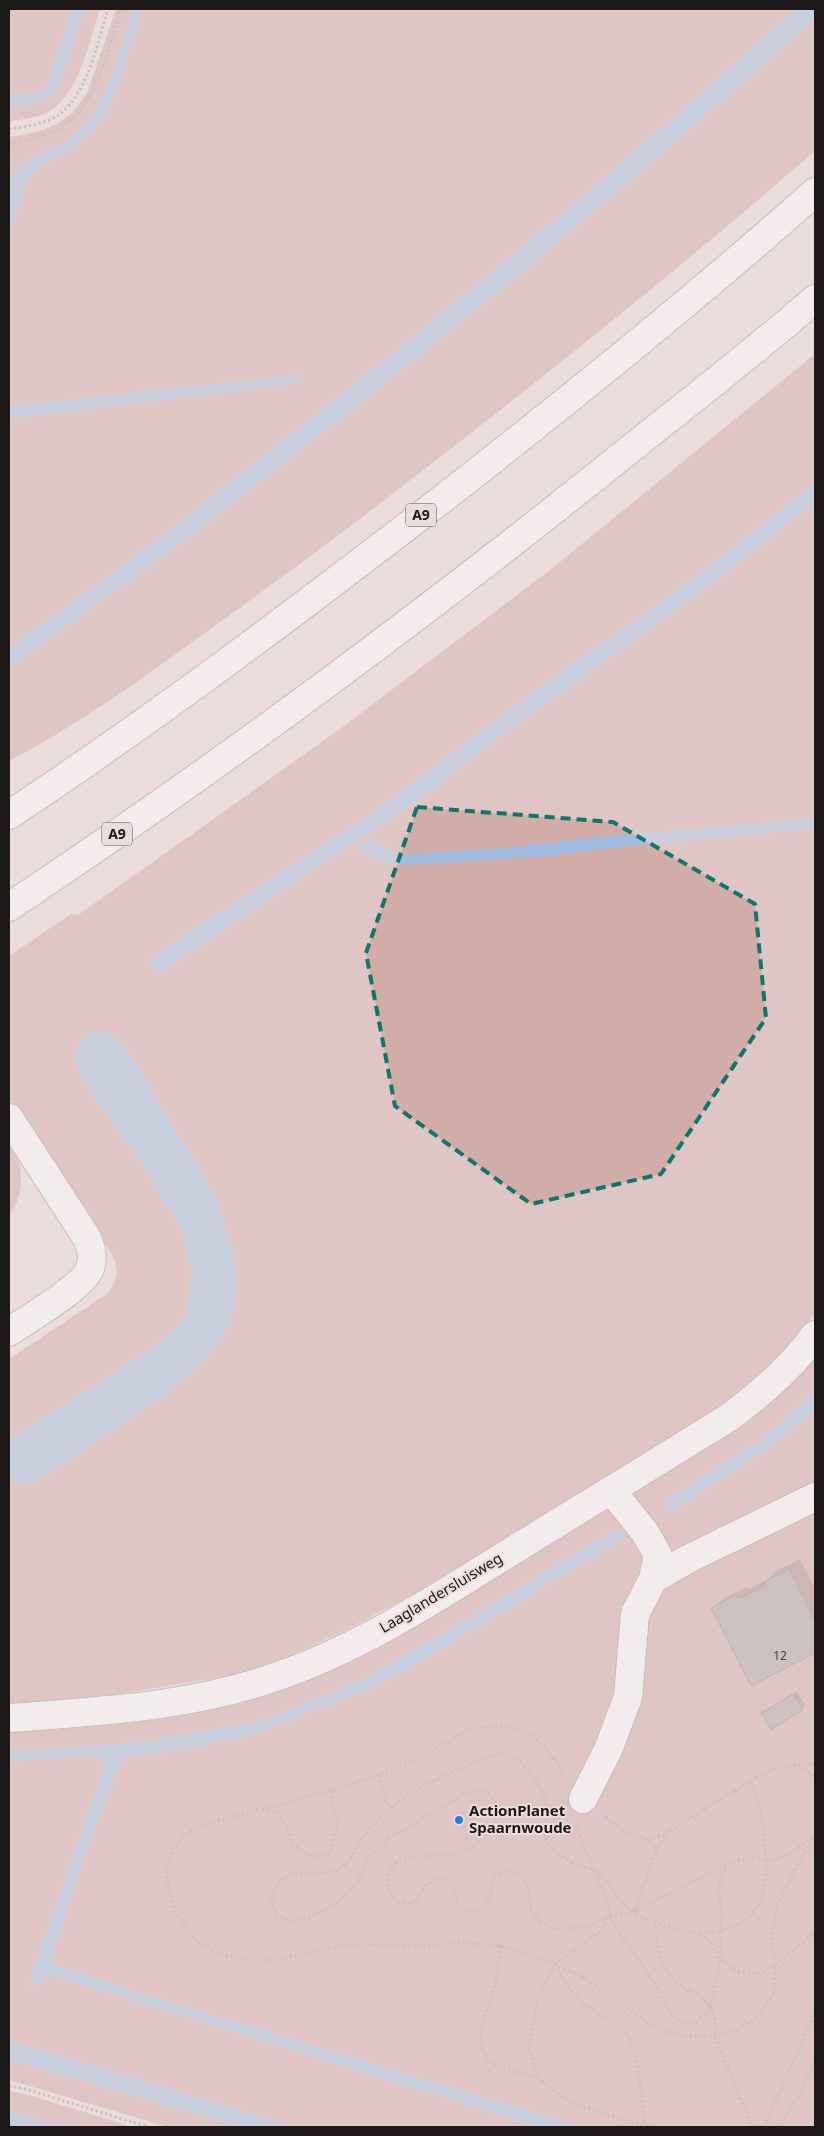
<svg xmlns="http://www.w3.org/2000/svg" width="824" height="2136" font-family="'Noto Sans',sans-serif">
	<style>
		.green { fill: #d2aca7 }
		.water { fill: #a3bde2 }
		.shadow { fill: #0003 }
		.building { fill: #aa9e9d; stroke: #897e7d }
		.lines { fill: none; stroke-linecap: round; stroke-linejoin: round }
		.minor-casing { stroke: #a19594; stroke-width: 30 }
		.highway-casing { stroke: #a19594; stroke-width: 30 }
		.path { stroke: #aba1a0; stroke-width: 3; stroke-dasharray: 2.5 2.5; stroke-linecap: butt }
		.minor { stroke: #fff; stroke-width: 28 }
		.highway { stroke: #fff; stroke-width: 28 }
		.marked { fill: none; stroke: #0f766e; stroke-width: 4; stroke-dasharray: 10 6; stroke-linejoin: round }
		.poi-dot { fill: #287ce6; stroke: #eadddc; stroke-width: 2 }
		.labels { text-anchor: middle; stroke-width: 4; stroke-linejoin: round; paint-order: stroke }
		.number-label { font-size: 12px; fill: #403a38 }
		.shield { fill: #eadddc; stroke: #5a5352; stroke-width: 1 }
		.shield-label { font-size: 14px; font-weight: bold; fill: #1c1817 }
		.street-label { font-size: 15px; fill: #1c1817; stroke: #eadddc }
		.poi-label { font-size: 15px; font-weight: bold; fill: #1c1817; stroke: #eadddc; text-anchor: start }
	</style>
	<rect width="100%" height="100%" fill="#eadddc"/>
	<path class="green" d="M 9,9 L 100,9 C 89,41 79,97 46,113 C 35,118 21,120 9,121 Z
		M 116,9 L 815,9 L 815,151 C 661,285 499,413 336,537 C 292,570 249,601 205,633 C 142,679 78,725 9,761 L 9,137 C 45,132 67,125 87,93 Z
		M 815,354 L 815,1313 L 793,1342 L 770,1367 L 724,1403 L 654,1448 L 420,1591 L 342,1632 L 270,1665 L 233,1675 L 83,1700 L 9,1703 L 9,1359 L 108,1293 C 119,1279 119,1268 111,1253 L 9,1098 L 9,956 L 71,914 L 78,915 L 340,729 L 550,570 Z
		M 9,1139 C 24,1161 26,1194 9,1215 Z
		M 815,1357 L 815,2127 L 168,2127 L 9,2080 L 9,1732 L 165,1716 L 552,1543 L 737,1429 L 787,1388 Z
		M 9,2091 L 33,2096 L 133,2127 L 9,2127 Z"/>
	<path class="water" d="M 73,9 L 85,9 L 58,89 C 44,107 29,104 9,106 L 9,95 L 40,92 L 47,85 Z
		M 132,9 L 143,9 L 118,86 L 108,110 L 94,129 L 73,148 L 36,169 L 27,180 L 9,234 C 9,214 5,189 16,171 C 24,158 52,151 65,142 C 76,134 86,123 94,112 C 110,91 124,35 132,9 Z
		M 797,9 L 815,9 L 815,17 L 769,60 L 624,186 L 524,271 L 362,402 L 176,547 L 9,668 L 9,647 L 146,548 L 398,349 L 598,183 Z
		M 297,375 L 300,377 L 300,381 L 298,383 L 9,419 L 9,406 Z
		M 815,483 L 815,502 L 707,588 L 502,735 L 424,796 L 161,972 L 157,973 L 149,965 L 149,959 L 174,941 L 359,822 L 536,689 L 679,589 Z
		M 815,819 L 815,828 L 631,846 L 539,857 L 400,865 L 381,861 L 355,847 L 373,838 L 396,854 L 406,854 L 491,849 L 591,838 Z
		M 107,1032 L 119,1040 L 131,1057 L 214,1194 L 233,1253 L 236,1283 L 235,1303 L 229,1326 L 221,1339 L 198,1366 L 167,1393 L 36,1482 C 25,1484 17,1485 9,1476 L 9,1440 L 165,1339 L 186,1316 L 192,1277 L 184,1235 L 147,1171 L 81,1077 L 75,1057 L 80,1043 L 92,1033 Z
		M 815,1390 L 815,1410 L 751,1461 L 671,1511 L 664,1500 L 760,1441 Z
		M 621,1530 L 625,1536 L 619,1541 L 427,1658 L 368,1690 L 271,1728 L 238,1738 L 166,1752 L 123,1757 L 95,1828 L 51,1960 L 52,1963 L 137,1992 L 582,2127 L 537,2127 L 52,1975 C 42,1978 38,1986 29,1990 L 32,1972 L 105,1764 L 96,1755 L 9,1761 L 9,1752 L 143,1742 L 270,1718 L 362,1679 L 457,1625 L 610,1532 Z
		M 9,2040 L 295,2127 L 241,2127 L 9,2060 Z
		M 9,2111 L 64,2127 L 21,2127 L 9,2124 Z"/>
	<path class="shadow" d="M 800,1559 L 815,1589 L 815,1652 L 751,1684 L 713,1608 L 724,1598 L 748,1586 L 749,1589 L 767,1580 L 776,1571 Z
		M 797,1691 L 805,1705 L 802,1709 L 763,1713 Z"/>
	<path class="building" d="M 789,1569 L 815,1621 L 815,1653 L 751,1686 L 711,1608 L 736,1595 L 738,1599 L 766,1585 L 764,1582 Z
		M 793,1694 L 803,1710 L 771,1729 L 761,1713 Z"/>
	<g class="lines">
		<g class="minor-casing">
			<path id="minor" d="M 9,1118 L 87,1238 C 91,1248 94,1257 90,1268 C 84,1287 27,1319 9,1332
				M 653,1579 L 686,1560 L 815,1497
				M 9,1718 C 100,1711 193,1707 281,1675 C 366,1645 443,1594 520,1546 C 590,1503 661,1460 731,1416 C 763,1392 792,1367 815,1335
				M 583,1799 L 608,1750 L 628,1697 L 635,1614 L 653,1579 L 658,1555 L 644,1531 L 611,1490"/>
		</g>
		<g class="highway-casing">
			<path id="highway" d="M 9,815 C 151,721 288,618 423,514 C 557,410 689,304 815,192
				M 9,907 C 219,767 421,617 618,459 C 684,406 752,354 815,299"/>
		</g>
		<path class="path" d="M 9,129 C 26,127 46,124 60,114 C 88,93 98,40 108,9
			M 9,143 C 24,140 40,137 54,131 C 98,110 106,50 121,9
			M 794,1765 L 804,1769 L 815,1777
			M 562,1772 L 558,1763 L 533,1735 L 507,1725 L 470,1729 L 409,1763 L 378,1775 L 283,1805 L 259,1809 L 213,1823 L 188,1832 L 173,1849 L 166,1875 L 175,1911 L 193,1938 L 214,1951 L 246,1960 L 276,1960 L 346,1944 L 424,1946 L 460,1942 L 501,1946 L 555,1964 L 581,1976 L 656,2028 L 686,2037 L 715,2036 L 739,2029 L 760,2015 L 774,1992 L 775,1965 L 772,1936 L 777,1904 L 815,1834
			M 378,1775 L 389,1808
			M 750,1781 C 763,1808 765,1836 766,1866 C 766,1890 761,1915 736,1925 C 724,1929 712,1934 699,1933 C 686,1933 646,1920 635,1913 C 622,1905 609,1882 596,1872 C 591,1868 584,1868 578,1865 C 569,1861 553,1852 548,1843 C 542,1832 547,1822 547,1810 C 546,1792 530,1766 514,1758 C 509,1755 504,1754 500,1753 C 463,1766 410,1787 383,1815 C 375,1822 367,1832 361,1841 C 353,1851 350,1864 338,1870 C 335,1872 330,1872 327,1872 C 295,1877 282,1864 271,1902 L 277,1915 L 292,1922 L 316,1915 L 337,1903 L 356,1884 L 367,1860 L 386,1840 L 468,1792 L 485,1790 L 500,1806 C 491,1840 468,1855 433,1856 C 420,1856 407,1855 396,1863 C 384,1872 385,1891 397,1900 C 400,1902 405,1902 408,1903 L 417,1899 L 425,1886 L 438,1878 L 448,1880 L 455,1891 L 458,1905 L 468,1912 C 493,1909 488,1895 495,1875 L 511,1870 L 522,1876 L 529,1891 L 531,1910 L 540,1921 L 555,1929 L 587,1927 L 610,1916 L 634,1912 L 727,1864 L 755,1857 L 775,1861 L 796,1849 L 813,1836
			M 262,1810 L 278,1813 L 286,1825 L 292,1844 L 313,1857 L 330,1853 L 338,1823 L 331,1801 L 334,1788
			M 605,1817 L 622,1830 L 648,1839 L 656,1851 C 650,1872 640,1891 634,1912
			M 575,1826 L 608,1903 L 610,1916 L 599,1933 L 555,1964 L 538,1998 L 529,2047 L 538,2077 L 564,2099 L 610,2116 L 654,2127
			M 648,1839 L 668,1833
			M 656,1851 L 668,1832 L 750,1781 L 772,1770 L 793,1765 L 815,1764
			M 610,1916 L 620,1934 L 652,1979 L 673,2017 L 684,2023 L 695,2024 C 698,2020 703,2017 706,2013 C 718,1994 723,1936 721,1913 C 719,1889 716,1889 726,1865
			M 655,1921 C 657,1937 657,1957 666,1970 C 684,2000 719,1988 715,2036 L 752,2127
			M 699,1934 L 711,1943 L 720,1958 L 736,1971 L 752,1974 L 763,1972 L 775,1965 L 815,1932
			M 501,1946 C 499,1959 498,1972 495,1984 C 488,2010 464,2052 500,2067 C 511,2071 525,2073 537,2077
			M 555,1965 L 568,1986 L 582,2002 L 625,2030 L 636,2055 L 645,2125
			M 9,2086 L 22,2088 L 149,2127
			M 764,2127 L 815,2013
			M 778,2127 L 802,2091 L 815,2060"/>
		<use href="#minor" class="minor"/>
		<use href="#highway" class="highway"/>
	</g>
	<path d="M0 0H824V2136H0ZM 417,807 L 613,822 L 755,904 L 766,1018 L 661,1174 L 531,1204 L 395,1106 L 366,953 Z" fill="#eadddc" fill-opacity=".55" fill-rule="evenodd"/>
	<path class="marked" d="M 417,807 L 613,822 L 755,904 L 766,1018 L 661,1174 L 531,1204 L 395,1106 L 366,953 Z"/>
	<circle class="poi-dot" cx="459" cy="1820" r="5"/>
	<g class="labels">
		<g class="number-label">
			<text x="780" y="1660">12</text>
		</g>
		<g class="shield">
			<rect x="406" y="503.5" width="30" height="23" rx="4"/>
			<rect x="102" y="822.5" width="30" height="23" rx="4"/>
		</g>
		<g class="shield-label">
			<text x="421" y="520">A9</text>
			<text x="117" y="839">A9</text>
		</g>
		<g class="street-label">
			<text transform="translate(441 1593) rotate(-31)" y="5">Laaglandersluisweg</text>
		</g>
		<g class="poi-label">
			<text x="469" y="1816">ActionPlanet<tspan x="469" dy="17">Spaarnwoude</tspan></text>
		</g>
	</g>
	<rect width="824" height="2136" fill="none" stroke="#1c1817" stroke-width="20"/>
</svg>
